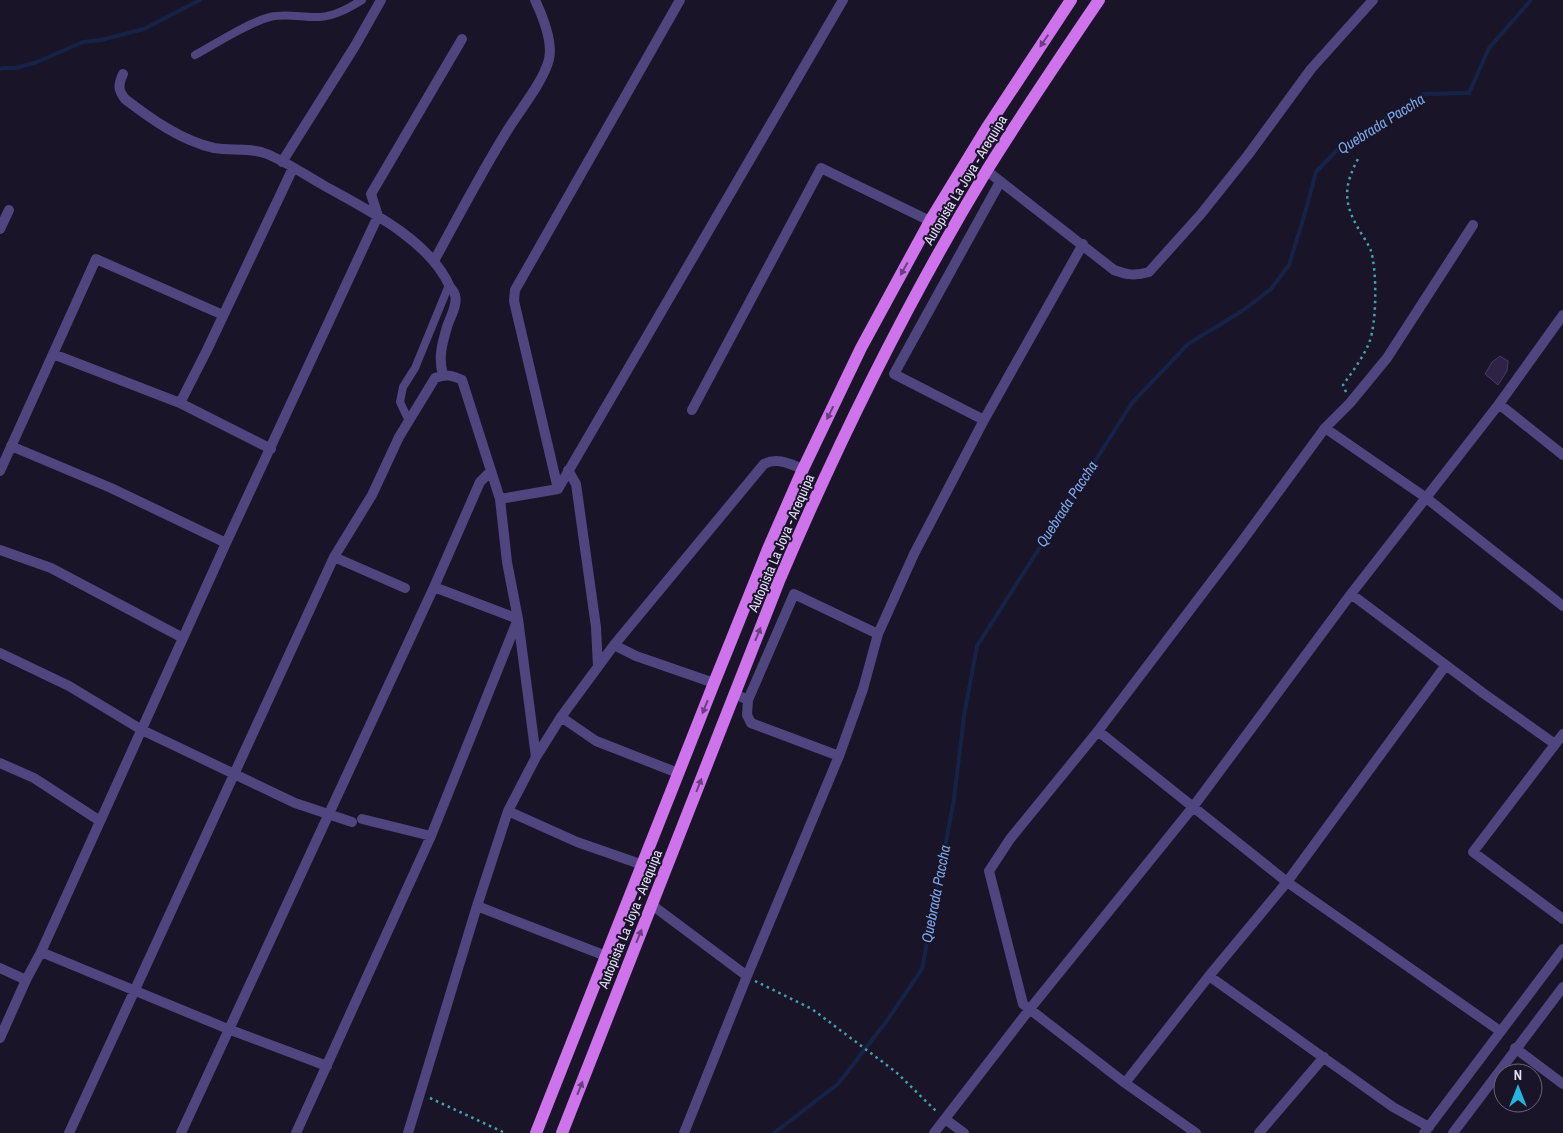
<svg xmlns="http://www.w3.org/2000/svg" width="1563" height="1133" font-family="'Archivo Narrow',sans-serif">
	<style>
		.lines { fill: none; stroke-linecap: round; stroke-linejoin: round }
		.stream { stroke: #162348; stroke-width: 4 }
		.building { fill: #2e2245; stroke: #49376e }
		.path { stroke: #41a4ab; stroke-width: 2.5; stroke-dasharray: 2.5 4; stroke-linecap: butt }
		.lane { stroke: #4f457f; stroke-width: 8 }
		.street { stroke: #4f457f; stroke-width: 10 }
		.primary { stroke: #ce73ec; stroke-width: 12 }
		.oneway { fill: #6a3f80 }
		.labels { text-anchor: middle; stroke-width: 4; stroke-linejoin: round; paint-order: stroke }
		.street-label { font-size: 14px; fill: #e5defa; stroke: #191427 }
		.water-label { font-size: 15px; font-style: italic; fill: #7aa8ed; stroke: #191427 }
	</style>
	<rect width="100%" height="100%" fill="#191427"/>
	<g class="lines">
		<path class="stream" d="M 0,69 L 3,68 L 16,68 L 37,62 L 83,42 L 101,40 L 144,29 L 200,0
			M 774,1133 L 838,1084 L 886,1022 L 922,969 L 954,799 L 964,716 L 977,646 L 1132,403 L 1188,344 L 1242,311 L 1271,289 L 1289,265 L 1305,213 L 1316,172 L 1340,147 L 1423,94 L 1469,93 L 1489,48 L 1531,0"/>
	</g>
	<path class="building" d="M 1500,356 L 1508,361 L 1507,371 L 1498,385 L 1485,374 L 1492,362 Z"/>
	<g class="lines">
		<path class="path" d="M 1346,392 L 1343,385 C 1352,372 1363,358 1369,343 C 1377,323 1377,271 1371,251 C 1368,243 1362,235 1358,228 C 1343,202 1344,185 1358,159
			M 755,981 L 812,1009 L 896,1072 L 936,1111
			M 430,1098 L 505,1133"/>
		<path class="lane" d="M 195,55 C 215,44 249,22 270,17 C 287,13 303,18 320,17 C 335,16 349,8 362,0
			M 409,421 L 400,402 L 403,387 L 415,368 L 449,285"/>
		<path class="street" d="M 123,74 C 118,85 118,90 125,99 C 151,119 182,141 214,148 C 232,151 250,147 267,154 C 287,162 305,175 323,185 C 366,209 428,239 449,285 C 450,288 454,291 455,295 C 458,305 450,317 447,327 C 442,344 438,358 443,375
			M 282,162 L 355,46 L 381,0
			M 987,171 L 1114,270 C 1127,275 1135,276 1149,272 L 1201,214 L 1248,155 L 1311,69 L 1373,0
			M 0,229 L 9,210
			M 434,261 C 458,217 481,173 507,131 C 519,111 544,81 549,59 C 553,42 542,15 535,0
			M 53,354 L 180,403 L 271,449
			M 180,403 L 207,350 L 293,168
			M 1499,404 L 1563,455
			M 692,410 L 821,168 L 930,221
			M 984,420 L 894,374 L 1000,182
			M 1325,428 L 1425,497 L 1563,606
			M 11,446 L 111,488 L 226,543
			M 568,470 L 576,484 L 596,627 L 598,667
			M 0,471 L 96,259 L 223,315
			M 558,489 L 843,0
			M 558,489 L 514,301 L 515,290 L 680,0
			M 500,499 L 558,489
			M 0,550 L 51,568 L 183,638
			M 334,557 L 405,588
			M 1351,594 L 1483,693 L 1555,744
			M 614,645 L 636,656 L 714,683
			M 0,653 L 69,686 L 142,730 L 295,803 L 352,822
			M 735,694 L 748,700 L 747,715 L 751,723 L 839,756
			M 748,700 L 794,594 L 878,634
			M 561,717 L 596,741 L 678,773
			M 1098,731 L 1287,882 L 1500,1031
			M 1563,734 L 1473,852 L 1563,919
			M 0,763 L 34,778 L 100,821
			M 508,811 L 577,842 L 643,865
			M 362,819 L 431,836
			M 652,905 L 747,976
			M 477,906 L 606,956
			M 41,952 L 228,1029 L 327,1066
			M 0,968 L 26,980
			M 1209,976 L 1393,1107 L 1429,1127
			M 0,1038 L 26,980 L 41,952 L 226,543 L 378,216 L 371,194 L 462,39
			M 1515,1048 L 1563,1084
			M 1125,1083 L 1209,976 L 1287,882 L 1446,665
			M 945,1119 L 964,1133
			M 69,1133 L 334,557 L 372,495 L 399,437 L 435,378 C 446,374 452,375 462,380 L 500,499 L 507,562 L 518,619 L 536,757
			M 181,1133 L 434,587 L 480,482 L 490,472
			M 296,1133 L 431,836 L 518,619 L 434,587
			M 408,1133 L 477,906 L 508,811 L 536,757 L 561,717 L 614,645 L 764,464 C 778,457 790,464 803,469
			M 684,1133 L 747,976 L 839,756 L 863,689 L 878,634 L 914,554 L 984,420 L 1083,244
			M 934,1133 L 1029,1010 L 1193,807 L 1351,594 L 1499,404 L 1563,315
			M 1196,1133 L 1125,1083 L 1023,1004 L 989,871 L 1010,839 L 1098,731 L 1240,544 L 1325,428 L 1350,403 L 1387,358 L 1473,225
			M 1259,1133 L 1324,1057
			M 1424,1133 L 1563,949
			M 1453,1133 L 1563,987"/>
		<path class="primary" d="M 536,1133 L 714,683 L 768,549 L 803,469 L 861,348 L 930,221 L 988,126 L 1071,0
			M 562,1133 L 779,581 C 839,440 907,302 987,170 C 1023,112 1061,56 1099,0"/>
	</g>
	<defs><path id="oneway-solid" d="M-6-.8H1V-3.2L6.5 0L1 3.2V.8H-6Z" transform="scale(1.25)"/></defs>
	<g class="oneway">
		<use href="#oneway-solid" transform="translate(1044 41) rotate(124)"/>
		<use href="#oneway-solid" transform="translate(904 269) rotate(119)"/>
		<use href="#oneway-solid" transform="translate(830 413) rotate(116)"/>
		<use href="#oneway-solid" transform="translate(758 634) rotate(-68)"/>
		<use href="#oneway-solid" transform="translate(705 707) rotate(112)"/>
		<use href="#oneway-solid" transform="translate(699 785) rotate(-69)"/>
		<use href="#oneway-solid" transform="translate(639 936) rotate(-68)"/>
		<use href="#oneway-solid" transform="translate(580 1088) rotate(-68)"/>
	</g>
	<g class="labels">
		<g class="street-label">
			<text transform="translate(965 180) rotate(-59)" y="5">Autopista La Joya - Arequipa</text>
			<text transform="translate(781 543) rotate(-67)" y="5">Autopista La Joya - Arequipa</text>
			<text transform="translate(630 919) rotate(-68)" y="5">Autopista La Joya - Arequipa</text>
		</g>
		<g class="water-label">
			<text transform="translate(1381 124) rotate(-32)" y="5">Quebrada Paccha</text>
			<text transform="translate(1067 504) rotate(-57)" y="5">Quebrada Paccha</text>
			<text transform="translate(936 894) rotate(-79)" y="5">Quebrada Paccha</text>
		</g>
	</g>
	<g transform="translate(1518 1088)"><circle r="24" fill="#191427" stroke="#6b657b"/>
	<path d="M0-4L9 19L0 12L-9 19Z" fill="#23b5e1"/>
	<text y="-8" font-size="14" font-weight="bold" text-anchor="middle" fill="#e5defa">N</text>
	</g>
</svg>
